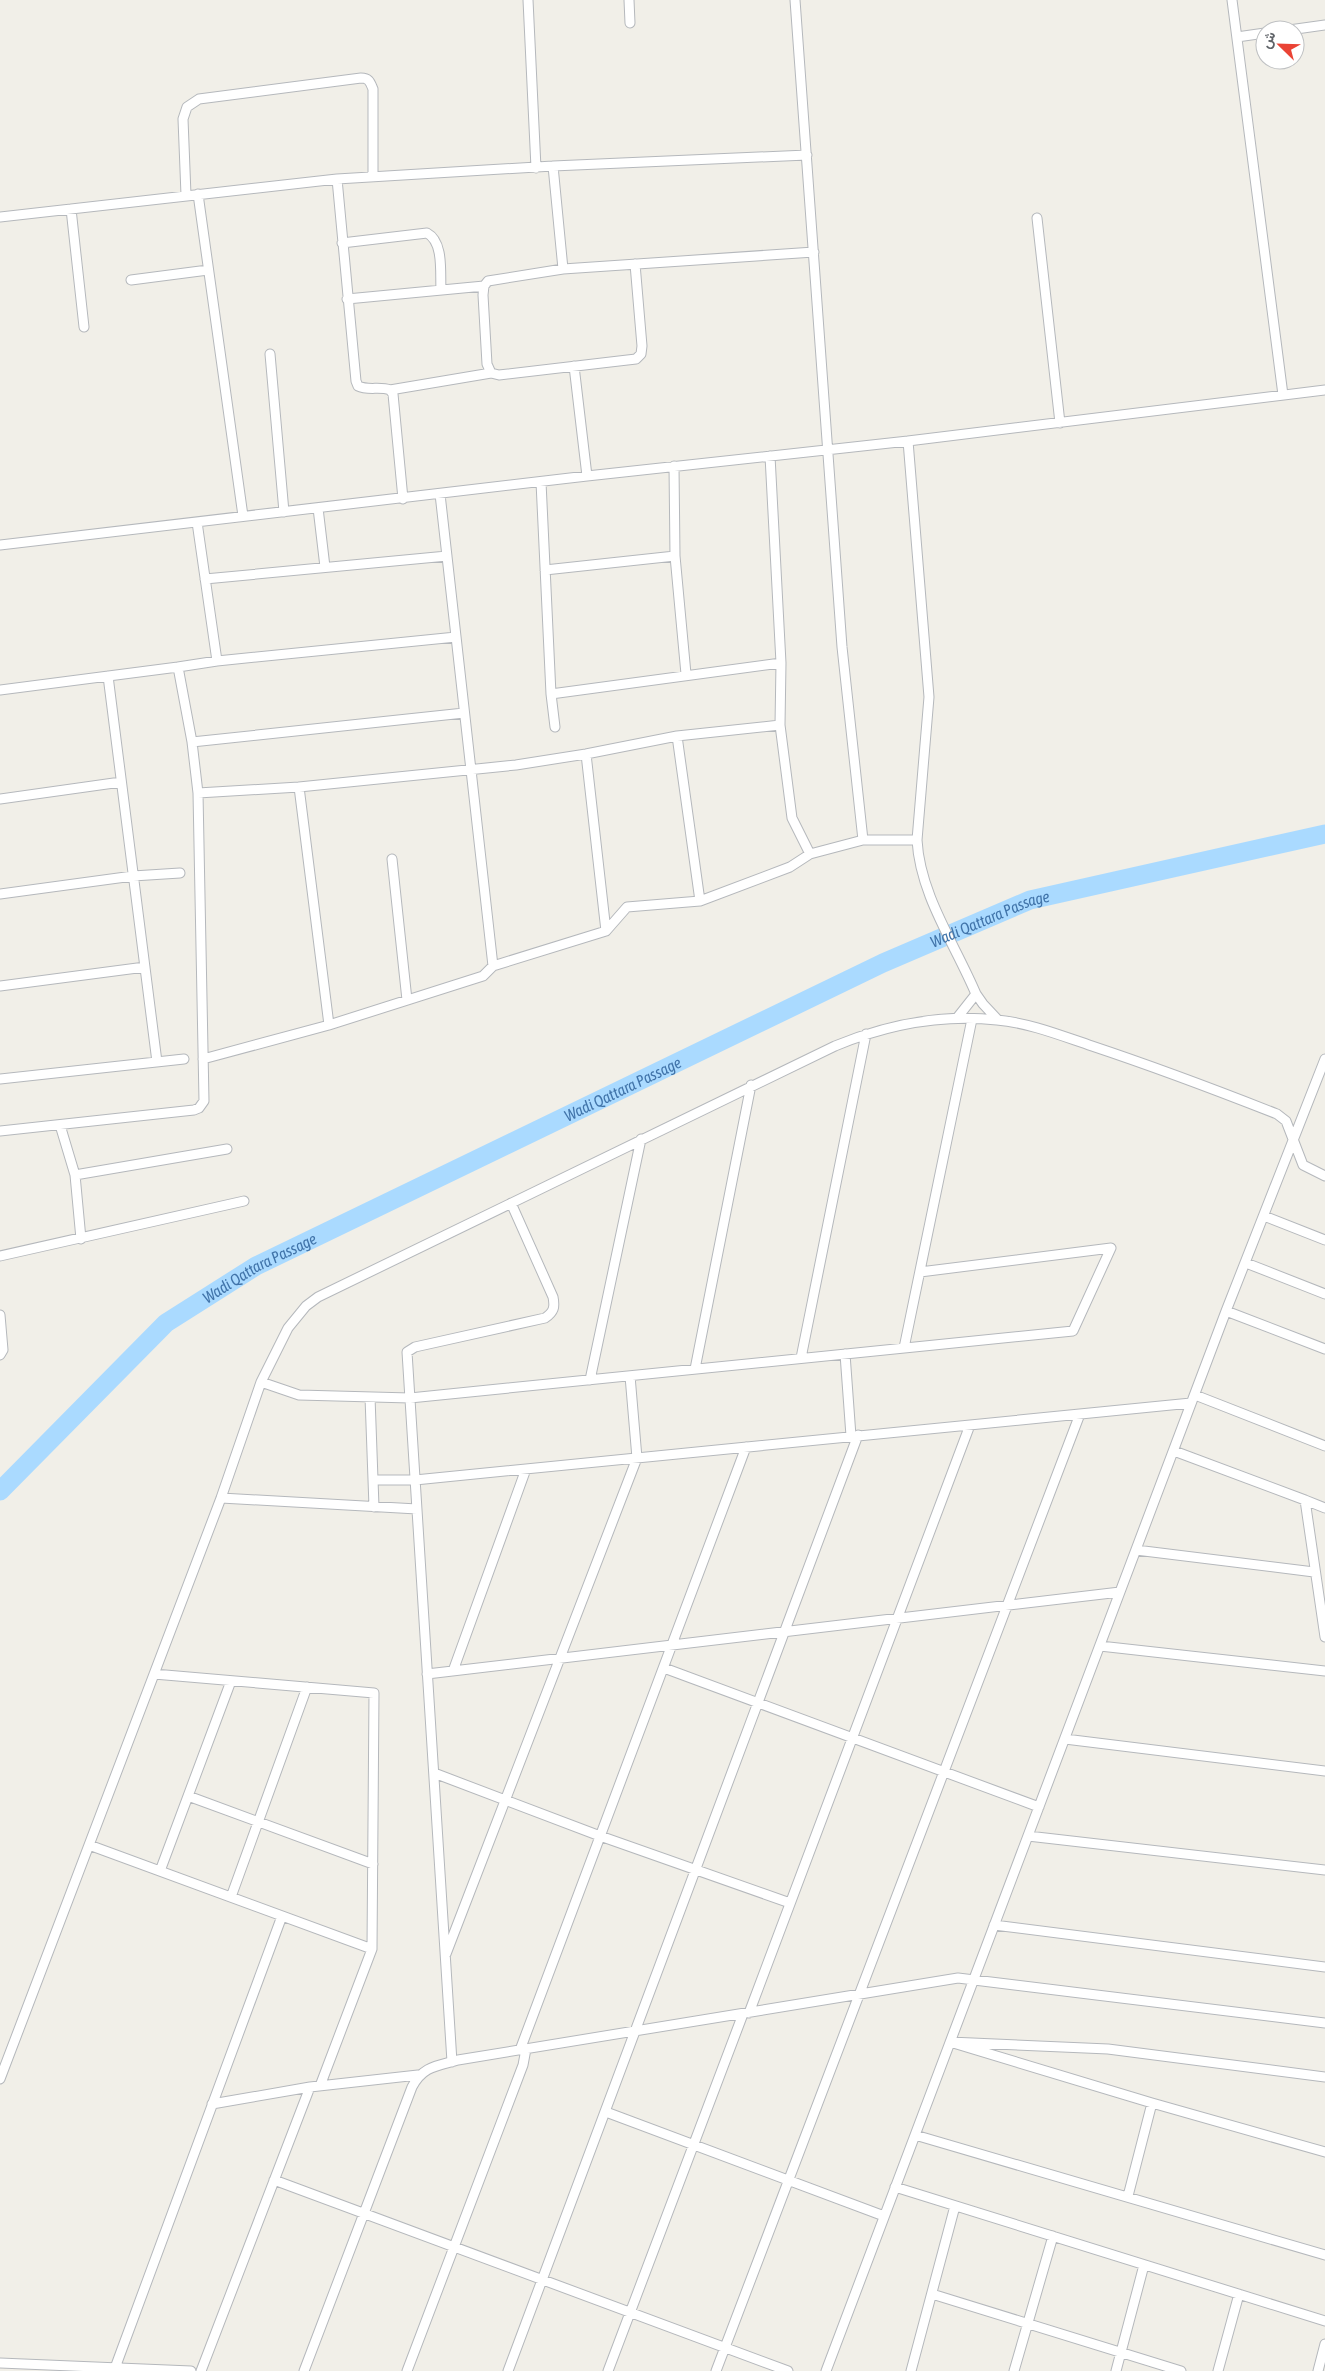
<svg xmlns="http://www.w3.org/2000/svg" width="1325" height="2371" font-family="'Asap Condensed',Vazirmatn,sans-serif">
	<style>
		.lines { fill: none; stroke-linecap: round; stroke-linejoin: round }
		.river { stroke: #aadaff; stroke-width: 19 }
		.minor-casing { stroke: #b5b8bc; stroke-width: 11 }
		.minor { stroke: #fff; stroke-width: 9 }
		.labels { text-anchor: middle; stroke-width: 4; stroke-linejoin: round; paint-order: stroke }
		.water-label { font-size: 16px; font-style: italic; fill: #4174aa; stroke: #fff }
	</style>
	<rect width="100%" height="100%" fill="#f1efe8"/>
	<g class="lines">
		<path class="river" id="s1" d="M 0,1491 L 166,1323 L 256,1266 L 883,963 L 1030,900 L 1325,834"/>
		<g class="minor-casing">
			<path id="minor" d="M 528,0 L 536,168
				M 629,0 L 630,23
				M 795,0 L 842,647 L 863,840
				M 1232,0 L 1283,395
				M 1289,30 L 1325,25
				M 1237,37 L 1265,33
				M 337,179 L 356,381 L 358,386 C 368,391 380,386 390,390 L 393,394 L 403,499
				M 198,194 L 243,516
				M 186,195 L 183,119 L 187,107 L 199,99 L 361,78 C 369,78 370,82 373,89 L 373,176
				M 71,209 L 84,327
				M 0,217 L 337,179 L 553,166
				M 1037,218 L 1060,423
				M 342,243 L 427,233 C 444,242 440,273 441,290
				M 563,269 L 553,166 L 807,155
				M 131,280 L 208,270
				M 347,299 L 484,286
				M 270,354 L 284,512
				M 574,366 L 587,476
				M 491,373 L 487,364 L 483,295 L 484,286 L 488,281 L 563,269 L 814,252
				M 390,390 L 491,373 L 499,375 L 636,359 L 641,354 L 642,346 L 635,264
				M 908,441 L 1325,390
				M 770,456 L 781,663 L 780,725 L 792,818 L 810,854
				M 674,466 L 675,556 L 686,674
				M 541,482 L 551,694 L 555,727
				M 318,508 L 325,567
				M 197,522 L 217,661
				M 0,545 L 587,476 L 908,441 L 929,697 L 917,840 C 920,895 955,944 976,994 L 983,1004 L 998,1020
				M 545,570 L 675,556
				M 205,579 L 447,556
				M 108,676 L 157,1062
				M 0,690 L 178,667
				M 551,694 L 781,663
				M 677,736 L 700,901
				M 192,742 L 464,713
				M 586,754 L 606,931
				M 299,787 L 329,1025
				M 198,793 L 299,787 L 516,765 L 586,754 L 677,736 L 780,725
				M 0,799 L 121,782
				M 392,859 L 407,1000
				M 0,894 L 133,876 L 180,873
				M 493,966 L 606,931 L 627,907 L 700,901 L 790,867 L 810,854 L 863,840 L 917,840
				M 0,986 L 145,967
				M 957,1018 L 976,994
				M 203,1059 L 329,1025 L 483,976 L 493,966 L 440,494
				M 0,1079 L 184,1059
				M 60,1125 L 75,1175 L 81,1239
				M 0,1131 L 194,1110 L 199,1108 L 204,1101 L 198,793 L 192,742 L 178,667 L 217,661 L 456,637
				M 75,1175 L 227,1149
				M 1264,1216 L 1325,1240
				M 0,1256 L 244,1201
				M 1246,1263 L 1325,1294
				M 1226,1311 L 1325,1349
				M 0,1315 L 3,1350 L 0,1355
				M 904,1348 L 972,1019
				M 845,1354 L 851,1436
				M 801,1358 L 866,1034
				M 695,1369 L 751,1085
				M 590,1380 L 641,1139
				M 261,1382 L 299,1395 L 410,1398 L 1073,1331 L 1111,1248 L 920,1272
				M 1195,1395 L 1325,1446
				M 370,1397 L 374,1507
				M 1174,1451 L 1305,1500 L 1325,1637
				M 373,1480 L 415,1480 L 1191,1403
				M 221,1498 L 417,1509
				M 1305,1500 L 1325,1508
				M 1136,1550 L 1314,1572
				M 1100,1646 L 1325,1671
				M 664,1668 L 1039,1807
				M 453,1671 L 526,1469
				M 154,1674 L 374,1693 L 372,1949 L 320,2086
				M 427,1674 L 1120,1592
				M 1065,1739 L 1325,1771
				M 434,1773 L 600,1836 L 790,1903
				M 188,1796 L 373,1864
				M 1028,1836 L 1325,1870
				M 89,1845 L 372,1949
				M 160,1871 L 231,1681
				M 231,1897 L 307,1687
				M 994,1925 L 1325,1967
				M 446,1954 L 637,1458 L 630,1376
				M 749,2013 L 970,1425
				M 520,2050 L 746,1447
				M 452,2062 L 407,1352 L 415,1347 L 545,1318 C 554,1312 555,1307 553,1297 L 511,1203
				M 1325,2077 L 1108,2049 L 950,2042 L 1152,2103 L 1325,2152
				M 0,2079 L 221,1498 L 261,1382 L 288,1328 L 306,1306 L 318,1297 L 835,1046 C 886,1025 941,1014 997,1020 C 1030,1023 1062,1036 1092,1046 C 1155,1067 1216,1090 1277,1114 L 1286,1121 L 1303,1165 L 1325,1176
				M 212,2104 L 310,2087 L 418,2075
				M 606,2112 L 884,2216
				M 915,2135 L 1325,2255
				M 274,2180 L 788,2371
				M 895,2187 L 1325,2321
				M 1128,2196 L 1152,2103
				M 932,2294 L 1181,2371
				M 0,2363 L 191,2371
				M 115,2368 L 282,1916
				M 201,2371 L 310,2087
				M 304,2371 L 412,2087 C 423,2066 437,2066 458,2060 L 958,1978 L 1325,2023
				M 407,2371 L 523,2065 L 526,2049
				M 508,2371 L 858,1435
				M 608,2371 L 743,2014
				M 716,2371 L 1080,1414
				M 826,2371 L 1226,1311 L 1325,1059
				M 911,2371 L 955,2206
				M 1014,2371 L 1053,2236
				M 1116,2371 L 1144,2265
				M 1218,2371 L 1239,2294
				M 1318,2371 L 1325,2344"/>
		</g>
		<use href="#minor" class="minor"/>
	</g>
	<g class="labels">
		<g class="water-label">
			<text dy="6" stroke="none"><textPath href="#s1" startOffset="1155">Wadi Qattara Passage</textPath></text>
			<text dy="6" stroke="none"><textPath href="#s1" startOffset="750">Wadi Qattara Passage</textPath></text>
			<text dy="6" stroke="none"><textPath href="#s1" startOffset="345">Wadi Qattara Passage</textPath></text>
		</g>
	</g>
	<g transform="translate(1280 45) rotate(293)"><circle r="24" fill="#ffffff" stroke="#bfc1c3"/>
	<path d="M0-4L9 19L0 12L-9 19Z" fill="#ea4335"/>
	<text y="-8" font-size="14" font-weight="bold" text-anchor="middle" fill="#5f6368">ش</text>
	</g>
</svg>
